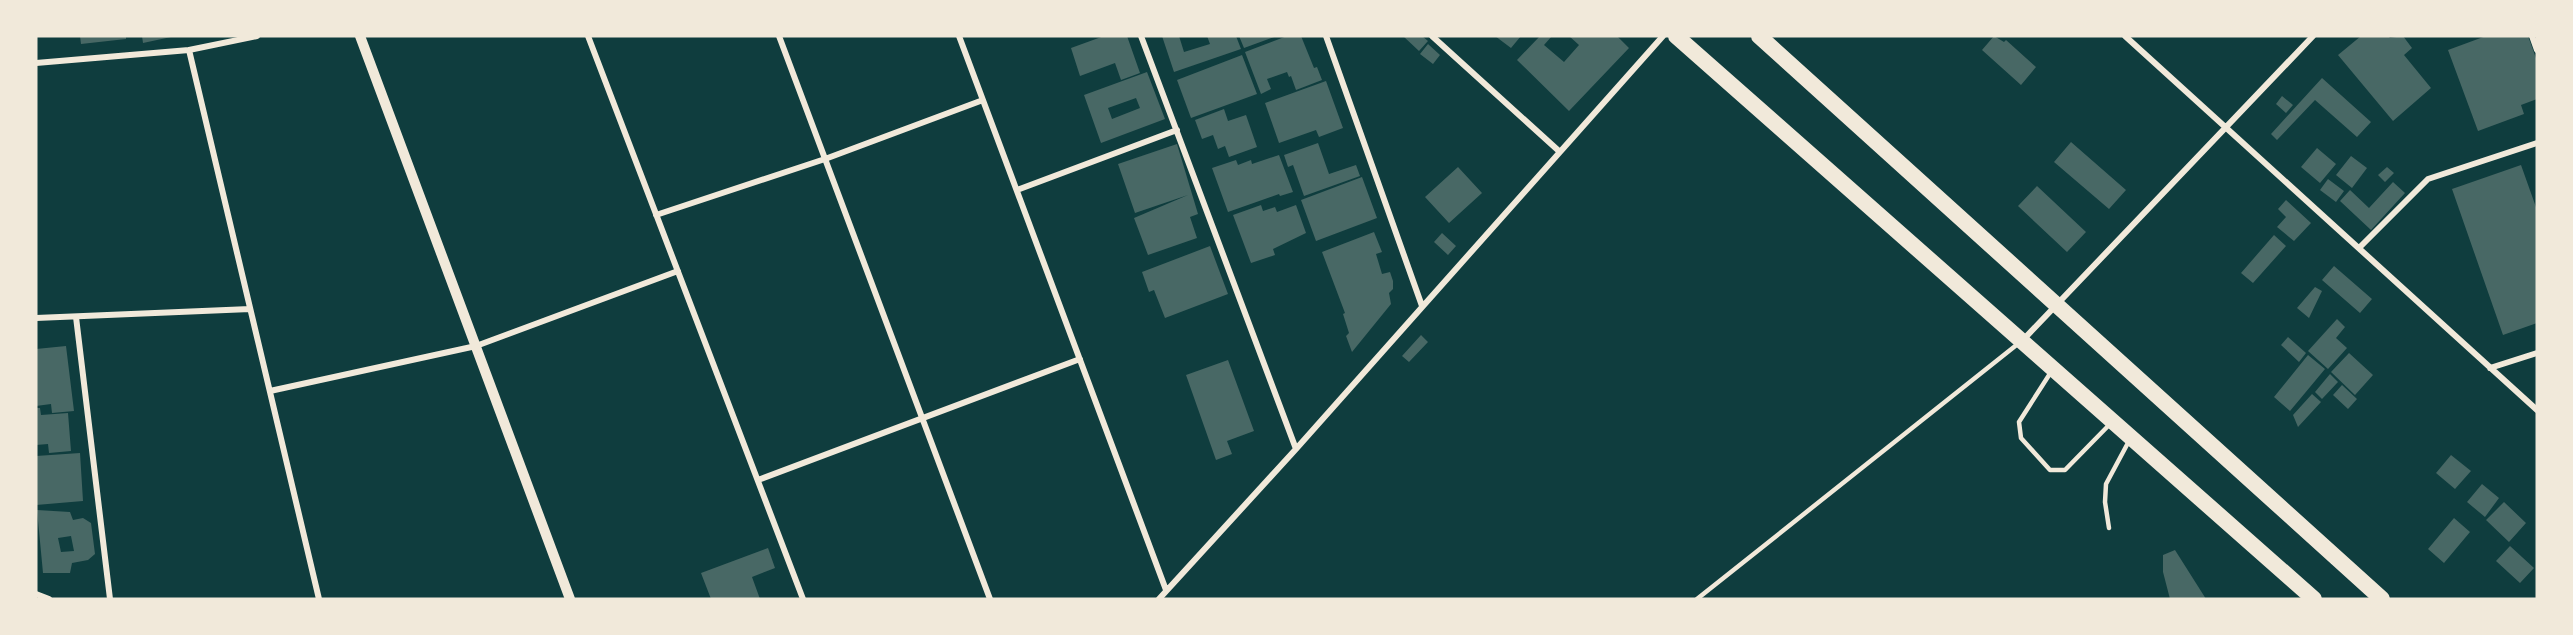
<svg xmlns="http://www.w3.org/2000/svg" width="2573" height="635" font-family="'Titillium Web',sans-serif">
	<style>
		.building { fill: #486865; fill-rule: evenodd }
		.lines { fill: none; stroke-linecap: round; stroke-linejoin: round }
		.service { stroke: #f1e9da; stroke-width: 4.5 }
		.minor { stroke: #f1e9da; stroke-width: 6 }
		.tertiary { stroke: #f1e9da; stroke-width: 10 }
		.trunk { stroke: #f1e9da; stroke-width: 16 }
	</style>
	<rect width="100%" height="100%" fill="#0f3d3e"/>
	<path class="building" d="M 80,36 L 126,36 L 126,39 L 81,44 Z
		M 142,36 L 171,36 L 171,37 L 143,43 Z
		M 1104,36 L 1127,36 L 1140,73 L 1121,80 L 1115,63 L 1080,76 L 1071,48 Z
		M 1162,36 L 1179,36 L 1184,52 L 1210,44 L 1207,36 L 1236,36 L 1241,49 L 1174,72 Z
		M 1239,36 L 1277,36 L 1244,48 Z
		M 1287,36 L 1301,36 L 1314,68 L 1317,67 L 1322,80 L 1296,90 L 1291,76 L 1289,77 L 1287,72 L 1267,79 L 1271,89 L 1261,94 L 1245,52 Z
		M 1403,36 L 1422,36 L 1428,41 L 1419,51 Z
		M 1495,36 L 1521,36 L 1511,48 Z
		M 1540,36 L 1552,36 L 1544,45 L 1564,62 L 1579,45 L 1569,36 L 1617,36 L 1629,48 L 1569,111 L 1517,60 Z
		M 1994,36 L 2004,42 L 2006,40 L 2036,67 L 2021,85 L 1982,50 Z
		M 2361,36 L 2388,36 L 2390,38 L 2403,36 L 2412,48 L 2404,55 L 2431,88 L 2393,121 L 2338,55 Z
		M 2486,36 L 2528,36 L 2537,61 L 2537,99 L 2521,105 L 2524,114 L 2478,131 L 2448,50 Z
		M 1428,44 L 1440,55 L 1433,64 L 1420,54 Z
		M 1242,55 L 1257,94 L 1191,118 L 1177,80 Z
		M 1147,72 L 1165,119 L 1101,143 L 1084,95 ZM 1136,98 L 1140,108 L 1112,119 L 1108,108 Z
		M 2322,78 L 2371,122 L 2357,137 L 2315,100 L 2277,140 L 2271,134 Z
		M 1326,81 L 1343,128 L 1319,137 L 1316,130 L 1279,143 L 1265,103 Z
		M 2282,96 L 2293,105 L 2286,113 L 2276,104 Z
		M 1224,109 L 1228,121 L 1246,115 L 1257,147 L 1229,157 L 1225,146 L 1218,149 L 1213,135 L 1202,139 L 1195,120 Z
		M 2071,142 L 2126,190 L 2109,209 L 2054,162 Z
		M 1318,143 L 1329,174 L 1356,165 L 1360,176 L 1304,196 L 1293,165 L 1288,167 L 1284,155 Z
		M 1177,144 L 1198,214 L 1190,217 L 1197,238 L 1148,255 L 1134,218 L 1188,195 L 1135,213 L 1118,164 Z
		M 2317,148 L 2336,164 L 2320,183 L 2301,167 Z
		M 1279,155 L 1293,192 L 1280,196 L 1279,194 L 1228,212 L 1212,168 L 1236,160 L 1238,165 L 1251,160 L 1252,164 Z
		M 2351,156 L 2367,168 L 2352,188 L 2336,175 Z
		M 2521,165 L 2537,210 L 2537,323 L 2503,335 L 2452,189 Z
		M 1458,167 L 1482,193 L 1449,223 L 1425,197 Z
		M 2387,167 L 2394,173 L 2385,182 L 2378,175 Z
		M 1362,177 L 1377,218 L 1316,241 L 1301,200 Z
		M 2328,179 L 2344,191 L 2336,202 L 2320,190 Z
		M 2393,182 L 2405,193 L 2371,230 L 2340,201 L 2350,190 L 2369,208 Z
		M 2037,186 L 2086,232 L 2067,252 L 2018,206 Z
		M 2286,200 L 2311,223 L 2294,241 L 2277,227 L 2286,217 L 2278,209 Z
		M 1261,205 L 1263,211 L 1275,207 L 1277,212 L 1296,205 L 1306,233 L 1273,249 L 1275,255 L 1251,263 L 1233,215 Z
		M 1374,232 L 1382,252 L 1376,254 L 1382,274 L 1390,272 L 1393,281 L 1393,289 L 1389,293 L 1391,304 L 1352,352 L 1346,336 L 1349,333 L 1343,314 L 1345,313 L 1322,252 Z
		M 1442,233 L 1456,246 L 1448,255 L 1434,242 Z
		M 2274,235 L 2286,246 L 2253,283 L 2241,273 Z
		M 1210,246 L 1228,294 L 1165,318 L 1154,290 L 1149,292 L 1142,272 Z
		M 2334,266 L 2372,299 L 2360,313 L 2322,280 Z
		M 2315,287 L 2322,291 L 2309,318 L 2297,308 Z
		M 2337,319 L 2345,327 L 2336,338 L 2347,348 L 2328,369 L 2308,351 Z
		M 1421,335 L 1428,342 L 1409,362 L 1402,356 Z
		M 2288,337 L 2306,353 L 2299,362 L 2281,345 Z
		M 66,346 L 74,411 L 52,413 L 51,404 L 36,406 L 36,349 Z
		M 2349,353 L 2373,375 L 2355,395 L 2331,372 Z
		M 2308,355 L 2325,369 L 2290,411 L 2274,397 Z
		M 1228,360 L 1254,431 L 1227,441 L 1232,454 L 1216,460 L 1186,375 Z
		M 2330,374 L 2338,382 L 2322,399 L 2315,392 Z
		M 2342,385 L 2357,399 L 2348,409 L 2333,395 Z
		M 2312,394 L 2321,402 L 2298,427 L 2293,415 Z
		M 36,408 L 40,408 L 41,415 L 68,413 L 71,451 L 49,453 L 48,444 L 36,445 Z
		M 80,453 L 83,501 L 36,505 L 36,456 Z
		M 2451,455 L 2471,471 L 2455,489 L 2436,473 Z
		M 2482,484 L 2499,498 L 2485,517 L 2467,502 Z
		M 2504,502 L 2526,523 L 2509,542 L 2486,520 Z
		M 37,510 L 70,512 L 73,520 L 83,518 L 91,523 L 95,554 L 88,560 L 72,563 L 70,573 L 43,573 ZM 71,536 L 74,551 L 61,552 L 58,538 Z
		M 2454,518 L 2470,532 L 2444,563 L 2428,549 Z
		M 2510,546 L 2534,568 L 2520,583 L 2496,561 Z
		M 768,548 L 775,568 L 752,577 L 760,599 L 711,599 L 701,573 Z
		M 2175,550 L 2206,599 L 2170,599 L 2163,572 L 2163,555 Z"/>
	<g class="lines">
		<path class="service" d="M 2051,372 L 2019,422 L 2021,438 L 2050,470 L 2065,470 L 2111,423
			M 2109,528 L 2105,502 L 2106,484 L 2129,441
			M 1697,599 L 2019,343"/>
		<path class="minor" d="M 588,36 L 803,599
			M 779,36 L 990,599
			M 959,36 L 1166,590
			M 1141,36 L 1296,449
			M 1326,36 L 1422,306
			M 1432,36 L 1560,152
			M 2125,36 L 2537,410
			M 2532,36 L 2537,50
			M 189,50 L 319,599
			M 36,63 L 189,50 L 257,36
			M 1017,190 L 1177,130
			M 656,215 L 825,159 L 983,100
			M 2359,248 L 2428,179 L 2537,143
			M 76,317 L 110,599
			M 36,318 L 250,309
			M 2022,341 L 2313,36
			M 2490,368 L 2537,353
			M 270,391 L 476,346 L 678,271
			M 758,480 L 1080,359
			M 36,594 L 49,599
			M 1159,599 L 1296,449 L 1663,36"/>
		<path class="tertiary" d="M 360,36 L 570,599"/>
		<path class="trunk" d="M 1676,36 L 2314,599
			M 1759,36 L 2382,599"/>
	</g>
	<rect width="2573" height="635" fill="none" stroke="#f1e9da" stroke-width="75"/>
</svg>
